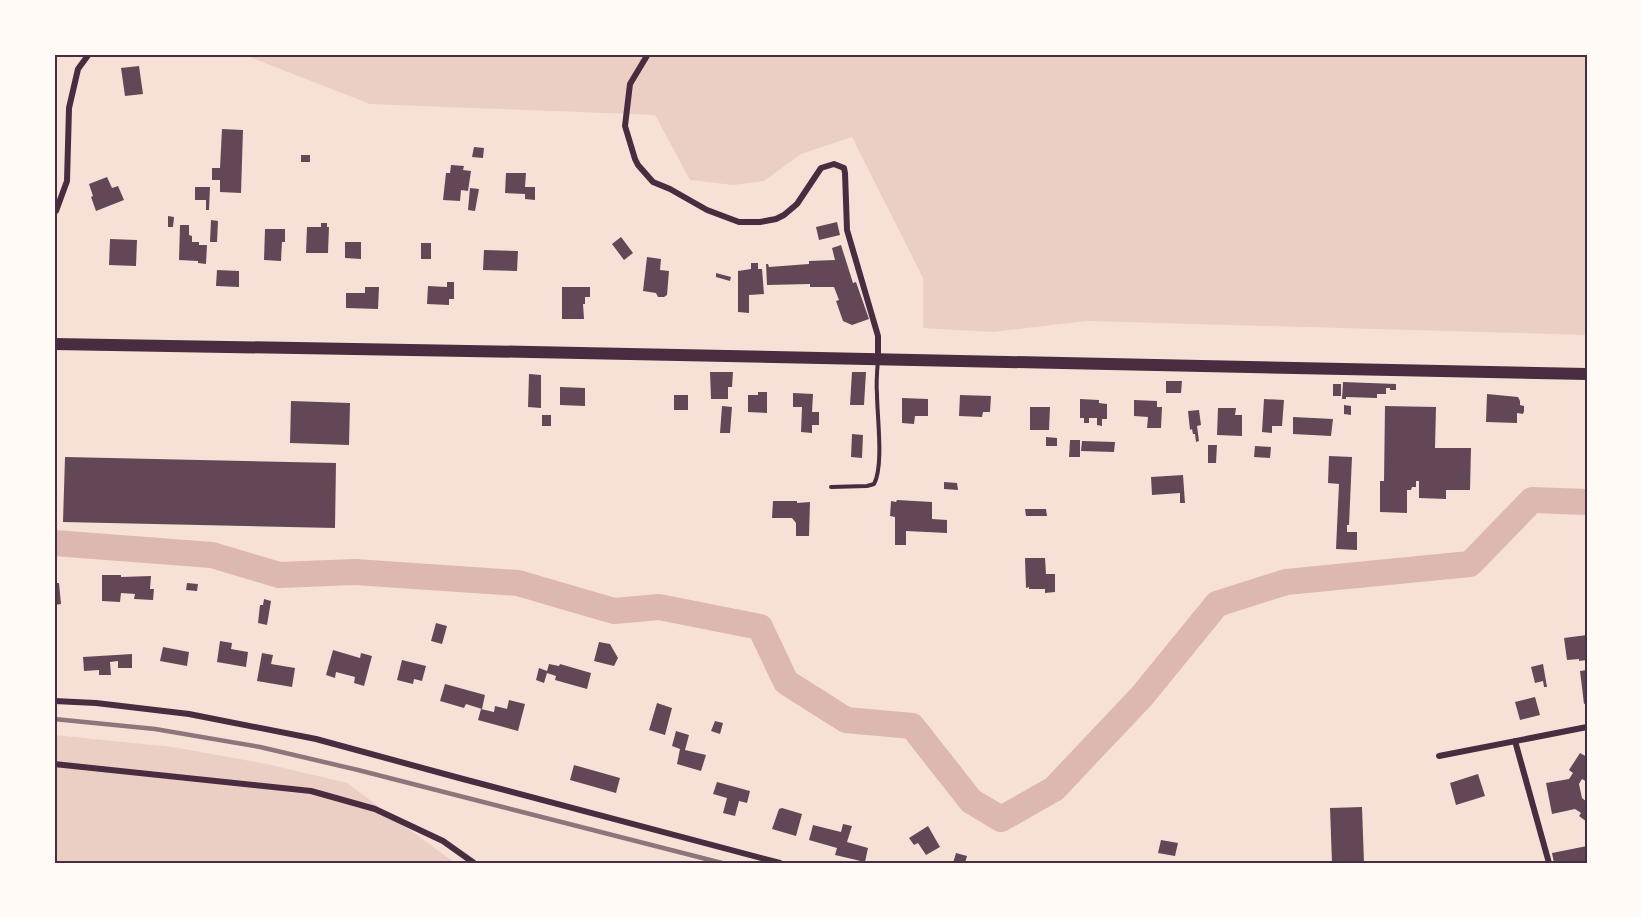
<svg xmlns="http://www.w3.org/2000/svg" width="1641" height="917" font-family="Quicksand,sans-serif">
	<style>
		.green { fill: #ebcfc5 }
		.lines { fill: none; stroke-linecap: round; stroke-linejoin: round }
		.river { stroke: #dcb8b0; stroke-width: 26 }
		.building { fill: #644757 }
		.service { stroke: #4a2c40; stroke-width: 4 }
		.minor { stroke: #4a2c40; stroke-width: 6 }
		.primary { stroke: #4a2c40; stroke-width: 12 }
		.rail { stroke: #8f747c; stroke-width: 4.5 }
		.neatline { fill: none; stroke: #4a2c40; stroke-width: 2 }
	</style>
	<rect width="100%" height="100%" fill="#f7e1d7"/>
	<path class="green" d="M 242,54 L 1587,54 L 1587,335 L 1087,321 L 993,332 L 923,328 L 923,278 L 852,137 L 801,154 L 764,181 L 733,185 L 690,180 L 655,115 L 370,104 Z
		M 54,735 L 173,747 L 267,764 L 347,783 L 455,863 L 54,863 Z"/>
	<g class="lines">
		<path class="river" d="M 54,543 L 212,555 L 279,575 L 355,572 L 518,583 L 614,611 L 659,607 L 760,627 L 786,682 L 846,720 L 912,726 L 971,801 L 1001,819 L 1054,789 L 1142,696 L 1217,604 L 1286,582 L 1470,564 L 1532,500 L 1587,502"/>
	</g>
	<path class="building" d="M 139,66 L 143,94 L 125,96 L 121,68 Z
		M 222,129 L 243,130 L 241,193 L 220,192 L 220,180 L 212,180 L 212,168 L 220,168 Z
		M 474,147 L 484,148 L 483,158 L 472,157 Z
		M 301,155 L 310,155 L 310,162 L 301,162 Z
		M 451,165 L 464,166 L 463,170 L 471,171 L 468,191 L 461,190 L 460,201 L 443,200 L 446,173 L 450,173 Z
		M 506,173 L 526,173 L 525,187 L 535,187 L 535,200 L 525,199 L 525,194 L 505,193 Z
		M 107,177 L 112,188 L 118,186 L 124,200 L 96,211 L 91,197 L 93,196 L 89,184 Z
		M 195,187 L 210,187 L 209,210 L 206,210 L 206,200 L 195,200 Z
		M 470,188 L 479,189 L 475,211 L 468,210 Z
		M 168,216 L 174,217 L 173,227 L 168,227 Z
		M 211,220 L 218,221 L 217,242 L 210,242 Z
		M 837,222 L 840,235 L 819,240 L 816,227 Z
		M 321,223 L 327,223 L 327,227 L 329,227 L 328,253 L 306,253 L 307,227 L 321,227 Z
		M 180,225 L 189,225 L 189,235 L 192,236 L 192,242 L 199,242 L 199,245 L 207,245 L 206,264 L 198,263 L 198,261 L 179,260 Z
		M 265,229 L 285,229 L 285,242 L 282,242 L 281,261 L 264,260 Z
		M 621,237 L 633,253 L 624,260 L 612,244 Z
		M 110,239 L 137,240 L 136,266 L 109,265 Z
		M 345,242 L 361,242 L 361,259 L 345,258 Z
		M 421,243 L 431,243 L 431,259 L 421,259 Z
		M 841,245 L 853,283 L 856,282 L 869,319 L 852,325 L 843,321 L 836,301 L 839,300 L 834,287 L 810,287 L 810,284 L 767,285 L 766,264 L 768,264 L 769,267 L 809,264 L 809,261 L 835,260 L 832,248 Z
		M 484,250 L 518,251 L 517,271 L 483,270 Z
		M 647,257 L 661,259 L 660,270 L 669,271 L 667,295 L 664,297 L 658,297 L 656,293 L 643,291 Z
		M 751,263 L 758,263 L 758,269 L 762,269 L 764,294 L 749,295 L 749,313 L 738,312 L 738,271 L 751,269 Z
		M 217,270 L 239,271 L 239,287 L 216,286 Z
		M 716,273 L 731,277 L 730,281 L 716,277 Z
		M 447,282 L 454,282 L 454,299 L 449,299 L 449,305 L 427,304 L 428,286 L 447,287 Z
		M 365,287 L 379,287 L 378,309 L 346,308 L 346,293 L 365,293 Z
		M 562,287 L 590,287 L 590,297 L 585,297 L 585,304 L 583,304 L 584,319 L 562,319 Z
		M 710,372 L 733,372 L 732,387 L 728,387 L 728,399 L 711,399 Z
		M 852,372 L 866,372 L 864,405 L 850,405 Z
		M 529,374 L 541,375 L 541,408 L 528,407 Z
		M 1166,381 L 1182,381 L 1181,393 L 1166,393 Z
		M 1343,382 L 1396,384 L 1396,390 L 1390,390 L 1390,388 L 1386,388 L 1386,394 L 1377,394 L 1377,398 L 1346,397 L 1346,399 L 1342,399 Z
		M 1333,384 L 1341,384 L 1341,396 L 1333,396 Z
		M 560,387 L 585,388 L 585,406 L 560,405 Z
		M 758,392 L 767,392 L 767,413 L 748,412 L 748,395 L 758,395 Z
		M 793,393 L 813,394 L 812,412 L 819,412 L 819,425 L 812,425 L 812,433 L 801,432 L 802,407 L 793,407 Z
		M 1487,394 L 1518,397 L 1520,401 L 1520,405 L 1524,406 L 1524,411 L 1523,414 L 1517,413 L 1517,423 L 1486,422 Z
		M 674,395 L 688,395 L 688,410 L 674,410 Z
		M 960,395 L 991,396 L 990,412 L 983,412 L 982,417 L 959,416 Z
		M 902,398 L 928,399 L 928,416 L 915,416 L 914,424 L 902,423 Z
		M 1080,399 L 1099,400 L 1099,403 L 1107,404 L 1107,419 L 1102,419 L 1102,426 L 1097,425 L 1097,418 L 1089,418 L 1089,423 L 1084,423 L 1084,418 L 1080,418 Z
		M 1264,399 L 1284,400 L 1282,426 L 1272,426 L 1272,433 L 1262,432 Z
		M 1134,400 L 1157,401 L 1157,407 L 1162,407 L 1161,428 L 1147,428 L 1148,417 L 1134,416 Z
		M 291,401 L 350,403 L 349,445 L 290,443 Z
		M 1344,405 L 1351,406 L 1351,415 L 1344,414 Z
		M 722,406 L 732,407 L 730,433 L 720,433 Z
		M 1385,406 L 1436,407 L 1435,448 L 1471,448 L 1470,490 L 1446,490 L 1446,499 L 1419,498 L 1419,481 L 1416,481 L 1416,487 L 1412,487 L 1411,490 L 1407,490 L 1407,513 L 1380,512 L 1380,481 L 1384,481 Z
		M 1030,407 L 1050,407 L 1049,430 L 1030,430 Z
		M 1218,408 L 1236,408 L 1235,415 L 1242,415 L 1242,436 L 1217,435 Z
		M 1199,410 L 1201,425 L 1197,426 L 1199,441 L 1196,442 L 1195,434 L 1193,434 L 1192,429 L 1190,430 L 1188,411 Z
		M 542,415 L 551,415 L 551,426 L 542,426 Z
		M 1293,417 L 1333,419 L 1331,436 L 1293,434 Z
		M 852,434 L 863,435 L 862,458 L 851,457 Z
		M 1046,437 L 1057,438 L 1057,446 L 1046,446 Z
		M 1070,440 L 1080,440 L 1080,457 L 1069,457 Z
		M 1082,441 L 1115,442 L 1114,452 L 1081,451 Z
		M 1208,445 L 1217,445 L 1216,463 L 1208,463 Z
		M 1255,446 L 1271,447 L 1270,458 L 1254,457 Z
		M 1329,456 L 1352,457 L 1349,525 L 1347,525 L 1347,532 L 1357,532 L 1357,550 L 1336,549 L 1339,484 L 1328,483 Z
		M 65,457 L 336,463 L 335,528 L 63,522 Z
		M 1183,475 L 1185,503 L 1180,503 L 1180,493 L 1152,495 L 1151,477 Z
		M 944,482 L 957,483 L 958,490 L 944,489 Z
		M 897,500 L 932,502 L 932,519 L 947,520 L 947,533 L 906,531 L 906,545 L 895,545 L 895,517 L 890,516 L 891,501 L 896,502 Z
		M 773,501 L 797,501 L 797,503 L 810,502 L 809,536 L 796,536 L 796,523 L 792,518 L 772,518 Z
		M 1025,509 L 1046,509 L 1047,516 L 1026,516 Z
		M 1025,558 L 1045,558 L 1046,574 L 1055,574 L 1055,592 L 1045,593 L 1045,589 L 1029,589 L 1029,587 L 1026,588 Z
		M 102,575 L 121,575 L 121,577 L 151,576 L 150,589 L 154,589 L 153,600 L 134,599 L 135,594 L 121,593 L 120,602 L 102,601 Z
		M 54,583 L 59,583 L 61,604 L 54,605 Z
		M 187,583 L 198,584 L 197,591 L 186,590 Z
		M 264,599 L 271,601 L 267,625 L 258,623 L 260,605 L 263,605 Z
		M 436,623 L 447,626 L 442,644 L 431,641 Z
		M 1587,635 L 1587,660 L 1579,661 L 1579,659 L 1567,660 L 1564,638 Z
		M 220,641 L 232,643 L 231,649 L 248,652 L 246,667 L 217,662 Z
		M 599,642 L 610,644 L 618,658 L 614,666 L 594,661 Z
		M 163,647 L 189,652 L 187,666 L 160,661 Z
		M 333,650 L 360,658 L 361,653 L 372,656 L 364,686 L 354,683 L 355,677 L 336,672 L 335,678 L 326,675 Z
		M 262,653 L 273,655 L 271,664 L 295,668 L 292,687 L 257,681 Z
		M 132,654 L 132,668 L 118,668 L 118,661 L 110,662 L 111,675 L 99,675 L 99,670 L 84,671 L 83,657 Z
		M 402,660 L 426,666 L 422,681 L 414,679 L 413,684 L 397,680 Z
		M 549,664 L 559,666 L 560,664 L 591,673 L 587,689 L 555,680 L 556,676 L 547,673 L 544,683 L 536,680 L 539,668 L 547,671 Z
		M 1543,664 L 1547,687 L 1544,687 L 1543,681 L 1535,683 L 1531,667 Z
		M 1587,670 L 1587,703 L 1584,704 L 1580,671 Z
		M 445,684 L 485,695 L 482,709 L 466,704 L 464,708 L 440,701 Z
		M 1535,697 L 1540,715 L 1520,720 L 1515,702 Z
		M 509,700 L 525,704 L 518,731 L 478,720 L 481,709 L 494,712 L 495,706 L 507,709 Z
		M 657,703 L 672,708 L 665,735 L 649,730 Z
		M 715,721 L 723,723 L 720,734 L 711,731 Z
		M 676,731 L 689,735 L 685,750 L 706,755 L 701,771 L 677,764 L 680,749 L 672,746 Z
		M 1580,753 L 1587,757 L 1587,782 L 1582,779 L 1579,784 L 1582,798 L 1587,802 L 1587,822 L 1579,816 L 1581,813 L 1575,809 L 1552,814 L 1546,783 L 1569,779 L 1573,773 L 1569,770 Z
		M 574,765 L 620,778 L 616,793 L 570,780 Z
		M 1478,774 L 1485,796 L 1456,805 L 1450,783 Z
		M 717,782 L 750,791 L 747,803 L 739,801 L 735,816 L 723,813 L 727,798 L 713,794 Z
		M 1362,807 L 1364,863 L 1332,863 L 1330,808 Z
		M 782,808 L 802,814 L 796,836 L 772,829 L 779,809 Z
		M 843,824 L 852,826 L 847,842 L 868,848 L 865,862 L 835,855 L 837,848 L 809,840 L 813,825 L 841,832 Z
		M 928,826 L 940,847 L 926,855 L 918,843 L 914,845 L 909,838 Z
		M 1161,840 L 1178,843 L 1175,856 L 1158,853 Z
		M 1587,846 L 1587,863 L 1554,863 L 1552,853 Z
		M 956,853 L 967,856 L 965,863 L 953,863 Z"/>
	<g class="lines">
		<path class="service" d="M 831,487 L 867,486 L 874,484 C 884,466 877,416 877,394 C 876,383 877,371 878,360"/>
		<path class="minor" d="M 648,54 L 630,84 L 625,126 L 635,159 L 638,165 L 653,182 L 670,189 L 707,210 L 739,222 L 760,222 L 776,219 L 784,215 L 797,204 L 821,168 L 834,164 L 844,168 L 845,173 L 847,230 L 878,336 L 878,360
			M 54,211 L 56,211 L 67,181 L 69,108 L 78,69 L 89,54
			M 54,701 L 96,703 L 189,714 L 316,739 L 463,779 L 780,863
			M 1515,741 L 1549,863
			M 1439,756 L 1587,727
			M 54,764 L 311,791 L 375,809 L 443,841 L 474,863"/>
		<path class="primary" d="M 54,344 L 531,352 L 1587,374"/>
		<path class="rail" d="M 54,719 L 155,729 L 260,747 L 358,770 L 722,863"/>
	</g>
	<rect width="1641" height="917" fill="none" stroke="#fffaf5" stroke-width="111"/>
	<rect x="56" y="56" width="1530" height="806" class="neatline"/>
</svg>
